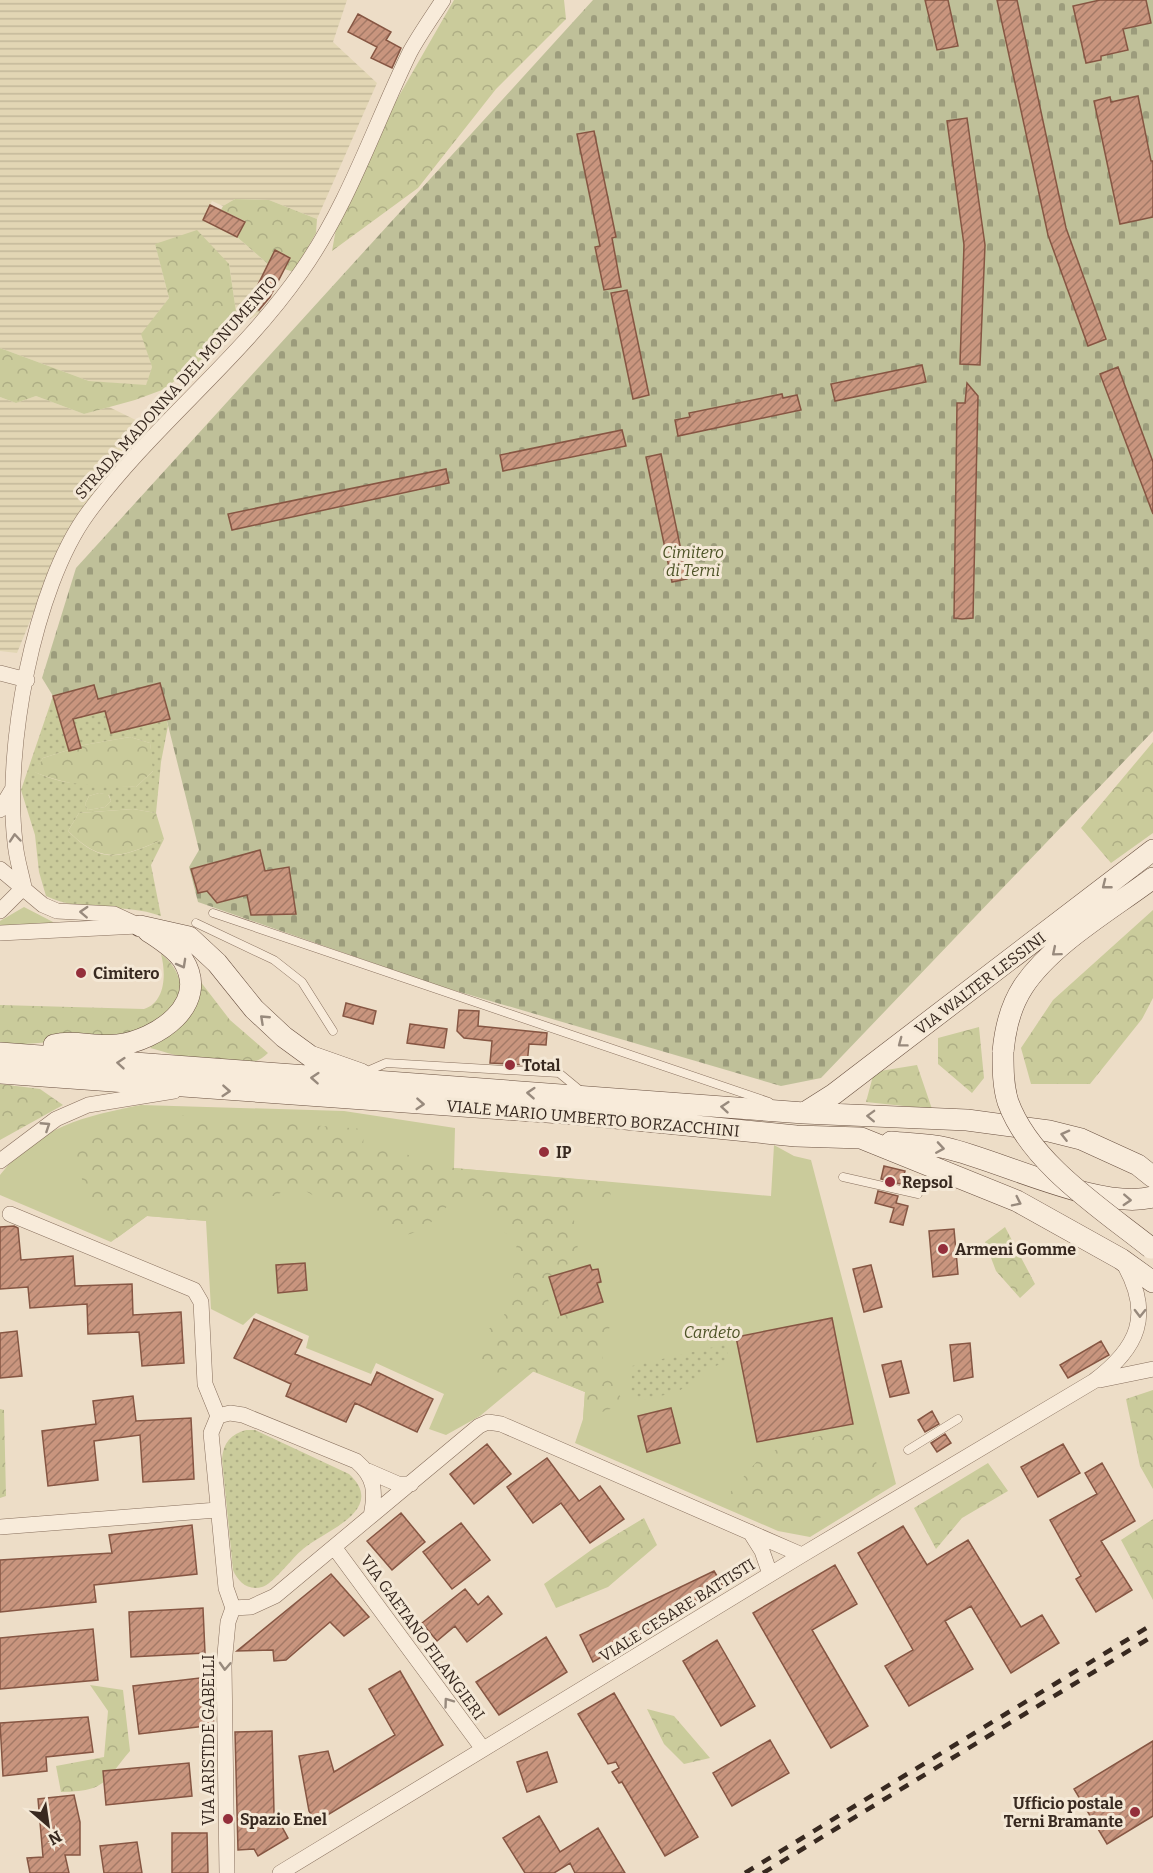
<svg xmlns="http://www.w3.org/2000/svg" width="1153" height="1873" font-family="Bitter,serif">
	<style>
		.farmland { fill: url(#farmland-rules) }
		.green { fill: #cacb9b }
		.forest { fill: url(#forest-crowns) }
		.cemetery { fill: url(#cemetery-stones) }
		.garden { fill: url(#garden-dots); fill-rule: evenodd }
		.building { fill: url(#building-hatch); stroke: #865643; stroke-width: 1.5 }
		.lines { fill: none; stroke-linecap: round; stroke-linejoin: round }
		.service-casing { stroke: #876f5d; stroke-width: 9 }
		.minor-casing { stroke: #876f5d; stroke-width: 16 }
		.secondary-casing { stroke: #695040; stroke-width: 22 }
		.service { stroke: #f8ebda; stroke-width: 8 }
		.minor { stroke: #f8ebda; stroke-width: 15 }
		.secondary { stroke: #f8ebda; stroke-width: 21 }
		.rail { stroke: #382920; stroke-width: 4.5; stroke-dasharray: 10 10; stroke-linecap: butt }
		.secondary-bridge-casing { stroke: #695040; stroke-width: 22; stroke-linecap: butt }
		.secondary-bridge { stroke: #f8ebda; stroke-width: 21 }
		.oneway { stroke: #988a7d }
		.poi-dot { fill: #942f3b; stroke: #f4e8d6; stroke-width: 2 }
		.labels { text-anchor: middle; stroke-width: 6; stroke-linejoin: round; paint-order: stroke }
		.street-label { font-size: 16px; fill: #382920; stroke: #f4e8d6 }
		.park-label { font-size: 16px; font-style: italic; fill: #4e5427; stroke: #f4e8d6 }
		.poi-label { font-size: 16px; font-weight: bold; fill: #382920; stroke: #f4e8d6; text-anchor: start }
	</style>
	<defs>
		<pattern id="farmland-rules" width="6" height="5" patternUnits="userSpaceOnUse" patternTransform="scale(1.5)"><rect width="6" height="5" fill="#e2d6b4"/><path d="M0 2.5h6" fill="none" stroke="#c3b89a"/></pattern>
		<pattern id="forest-crowns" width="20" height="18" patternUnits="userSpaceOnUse" patternTransform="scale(1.5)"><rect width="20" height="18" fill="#cacb9b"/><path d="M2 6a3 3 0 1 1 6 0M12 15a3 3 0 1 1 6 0" fill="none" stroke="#aeae85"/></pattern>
		<pattern id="cemetery-stones" width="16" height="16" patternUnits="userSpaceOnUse" patternTransform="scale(1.5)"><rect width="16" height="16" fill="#bfc099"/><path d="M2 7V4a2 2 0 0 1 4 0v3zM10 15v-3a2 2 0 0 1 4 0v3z" fill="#9c9c7c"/></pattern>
		<pattern id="garden-dots" width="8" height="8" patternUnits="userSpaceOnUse" patternTransform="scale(1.5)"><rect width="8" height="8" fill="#cacb9b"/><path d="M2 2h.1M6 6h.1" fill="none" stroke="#aeae85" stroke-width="1.8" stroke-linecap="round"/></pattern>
		<pattern id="building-hatch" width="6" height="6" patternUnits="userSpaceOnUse" patternTransform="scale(1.5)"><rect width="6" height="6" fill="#c9957e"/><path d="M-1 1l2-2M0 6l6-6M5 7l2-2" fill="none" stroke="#a47a67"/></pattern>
	</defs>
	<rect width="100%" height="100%" fill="#edddc7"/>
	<path class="farmland" d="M 0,0 L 347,0 L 333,42 L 377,83 L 317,219 L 269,200 L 235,199 L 223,206 L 212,201 L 203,220 L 237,237 L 268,264 L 248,304 L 263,312 L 238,325 L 229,264 L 155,244 L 169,298 L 142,334 L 152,367 L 146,386 L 89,381 L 0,348 Z
		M 36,396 L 84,414 L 109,407 L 144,424 L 37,604 L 17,653 L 0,651 L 0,397 L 16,403 Z"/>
	<path class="green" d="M 99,793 L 108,794 L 111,801 L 105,807 L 88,810 L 85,804 L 89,796 Z
		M 24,907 L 53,922 L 55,926 L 0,930 L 0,921 Z
		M 141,1105 L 344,1111 L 455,1128 L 454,1168 L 771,1196 L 774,1145 L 794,1156 L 811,1160 L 896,1484 L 810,1537 L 778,1531 L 575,1443 L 583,1419 L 585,1392 L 534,1371 L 480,1416 L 446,1435 L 429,1429 L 444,1394 L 376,1363 L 371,1374 L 306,1348 L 309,1336 L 256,1313 L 243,1325 L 211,1309 L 206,1221 L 147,1216 L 111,1242 L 0,1195 L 0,1175 C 37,1127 85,1116 141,1105 Z"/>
	<path class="forest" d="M 454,0 L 564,0 L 566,19 L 496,89 L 418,188 L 332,251 L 342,195 Z
		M 235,199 L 269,200 L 317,219 L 316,233 L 294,272 L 284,269 L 289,258 L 275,251 L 268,264 L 237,237 L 245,221 L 221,210 L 223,206 Z
		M 197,230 L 229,264 L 238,325 L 200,363 L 162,390 L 135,400 L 84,414 L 36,396 L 16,403 L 0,397 L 0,348 L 89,381 L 146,385 L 152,367 L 141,334 L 169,298 L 155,244 Z
		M 130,737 L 150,743 L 154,770 L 136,787 C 125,786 114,788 103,787 C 79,786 57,781 34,772 L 43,758 L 84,745 Z
		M 1153,742 L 1153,833 L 1111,863 L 1081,828 Z
		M 133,809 L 156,813 L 164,839 C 121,857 104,866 68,831 L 79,813 Z
		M 1153,910 L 1153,998 L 1142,1019 L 1090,1084 L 1031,1084 L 1021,1048 L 1053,1000 Z
		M 161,954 C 178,967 183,983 181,1004 L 139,1035 L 0,1046 L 0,1005 L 144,1009 C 166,1002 166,973 161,954 Z
		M 200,981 L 230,1020 L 268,1053 C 243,1079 181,1056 150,1048 L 177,1020 Z
		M 979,1027 L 984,1078 L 972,1093 L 938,1064 L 938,1038 Z
		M 917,1065 L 932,1109 L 866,1102 L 874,1072 Z
		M 0,1084 L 40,1089 L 63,1105 L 0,1140 Z
		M 173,1115 L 364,1129 L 363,1148 L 377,1146 L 454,1168 L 608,1182 L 611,1196 L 572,1205 L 579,1257 L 549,1277 L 548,1320 L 590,1306 L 610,1325 L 602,1360 L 624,1404 L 583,1419 L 585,1392 L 519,1366 L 486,1377 C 468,1333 485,1338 510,1308 L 517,1241 L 497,1227 L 495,1202 L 483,1196 L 454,1198 C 438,1218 418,1240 390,1235 L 379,1217 L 359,1198 L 316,1197 L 295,1185 L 275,1196 L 217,1197 L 207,1221 L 147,1216 L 117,1238 L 87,1202 L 74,1143 L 110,1124 Z
		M 1005,1227 L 1035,1284 L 1020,1298 L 996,1271 L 985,1242 Z
		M 1153,1390 L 1153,1489 L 1140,1466 L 1126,1399 Z
		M 0,1409 L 4,1410 L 6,1496 L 0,1498 Z
		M 856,1428 L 876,1460 L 880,1490 L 802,1526 L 721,1503 L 757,1461 L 787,1443 Z
		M 988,1463 L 1008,1491 L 962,1518 L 936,1549 L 914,1508 Z
		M 644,1518 L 657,1545 L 608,1587 L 556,1608 L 544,1584 L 594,1548 Z
		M 1153,1519 L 1153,1600 L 1121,1540 Z
		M 90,1685 L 123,1690 L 130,1751 C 103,1783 106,1791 61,1792 L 56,1766 L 104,1757 L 108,1711 Z
		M 647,1709 L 674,1716 L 710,1758 L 684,1764 L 664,1744 Z"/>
	<path class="cemetery" d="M 593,0 L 1153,0 L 1153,731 L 821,1078 L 781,1086 L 436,985 L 198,902 L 189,867 L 199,850 L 161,697 L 62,727 L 53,696 L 42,678 L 76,568 Z"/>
	<path class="garden" d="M 53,696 L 62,727 L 73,719 L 161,697 L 168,726 L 161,762 L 156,813 L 133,809 L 79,813 L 68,831 C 104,867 121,857 164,839 L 151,865 L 161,916 C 122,902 84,914 46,896 L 39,872 L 35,835 L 21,790 ZM 130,737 L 150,743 L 153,771 L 136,787 C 101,784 68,788 35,772 L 43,758 L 84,745 ZM 99,793 L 109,795 L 111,801 L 105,807 L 88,810 L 85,804 L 89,796 Z
		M 727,1344 L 728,1356 L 722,1363 L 702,1373 L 678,1392 L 637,1401 L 631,1396 L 632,1366 Z
		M 246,1430 L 255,1430 L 349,1474 C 388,1510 324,1531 303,1549 C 292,1558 273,1584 262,1587 C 248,1591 238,1582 233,1570 L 222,1459 C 223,1443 231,1434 246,1430 Z"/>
	<path class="building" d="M 925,0 L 948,0 L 958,46 L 937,50 Z
		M 997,0 L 1017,0 L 1066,228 L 1106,339 L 1088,346 L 1048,235 Z
		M 1100,0 L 1146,0 L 1151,23 L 1123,29 L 1128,50 L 1101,56 L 1101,60 L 1086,63 L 1073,6 Z
		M 358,14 L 391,32 L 386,40 L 401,48 L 392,68 L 371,58 L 377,47 L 348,32 Z
		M 1138,96 L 1151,161 L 1153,161 L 1153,217 L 1120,224 L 1094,101 L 1110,97 L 1111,102 Z
		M 967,118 L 985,245 L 980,365 L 960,364 L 964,245 L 947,121 Z
		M 594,131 L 616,237 L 612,238 L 621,287 L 604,290 L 595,247 L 600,246 L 577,134 Z
		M 210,205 L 245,222 L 237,237 L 203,220 Z
		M 275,250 L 290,258 L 270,297 L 259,310 L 248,305 Z
		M 627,290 L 649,395 L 633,399 L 611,293 Z
		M 922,365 L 926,382 L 835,401 L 831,384 Z
		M 1118,367 L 1153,462 L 1153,514 L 1100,374 Z
		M 967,383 L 978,396 L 973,618 L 962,619 L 954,618 L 957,403 L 965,403 Z
		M 782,394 L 783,398 L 797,395 L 801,410 L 678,436 L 675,420 L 690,417 L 689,413 Z
		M 622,430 L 626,446 L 503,471 L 500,455 Z
		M 661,454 L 687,579 L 672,582 L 646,457 Z
		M 446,469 L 449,483 L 232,530 L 228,514 Z
		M 160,683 L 170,719 L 111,733 L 105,711 L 73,719 L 81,748 L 69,751 L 53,696 L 94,685 L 98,699 Z
		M 260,850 L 265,871 L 289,867 L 296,914 L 251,915 L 247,895 L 217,903 L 207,891 L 198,893 L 191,869 Z
		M 346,1003 L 376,1011 L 373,1024 L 343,1016 Z
		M 459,1010 L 479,1011 L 478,1026 L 547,1033 L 546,1045 L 529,1044 L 527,1065 L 490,1063 L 492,1041 L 464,1038 L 457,1031 Z
		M 410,1024 L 447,1029 L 444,1048 L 407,1043 Z
		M 884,1166 L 905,1171 L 901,1184 L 881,1179 Z
		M 878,1191 L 898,1196 L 896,1203 L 908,1206 L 903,1225 L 890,1222 L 894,1208 L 875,1203 Z
		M 14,1226 L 18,1228 L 21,1260 L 73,1256 L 75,1286 L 132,1284 L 133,1315 L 181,1312 L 184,1363 L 142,1366 L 139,1332 L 88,1334 L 87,1304 L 30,1308 L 28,1287 L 0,1289 L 0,1227 Z
		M 954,1229 L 958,1274 L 933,1277 L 929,1231 Z
		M 305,1263 L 307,1290 L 278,1293 L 276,1265 Z
		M 590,1265 L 592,1270 L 598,1269 L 601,1282 L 597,1283 L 603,1302 L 561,1315 L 549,1277 Z
		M 871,1265 L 882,1307 L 864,1312 L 853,1269 Z
		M 832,1318 L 853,1424 L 757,1442 L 736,1337 Z
		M 254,1319 L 302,1340 L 295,1354 L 371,1385 L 377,1372 L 433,1399 L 417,1432 L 355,1403 L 346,1422 L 286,1396 L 291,1384 L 234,1358 Z
		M 17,1331 L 22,1376 L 0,1378 L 0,1333 Z
		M 1101,1341 L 1109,1355 L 1068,1378 L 1060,1365 Z
		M 970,1343 L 973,1377 L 954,1381 L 950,1345 Z
		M 901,1361 L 909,1393 L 890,1397 L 882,1365 Z
		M 133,1396 L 136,1421 L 191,1418 L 194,1479 L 143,1482 L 140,1435 L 94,1441 L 98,1480 L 48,1486 L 42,1431 L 96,1424 L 93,1401 Z
		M 671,1408 L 680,1443 L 647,1452 L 638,1416 Z
		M 932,1411 L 939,1424 L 925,1432 L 918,1420 Z
		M 945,1434 L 951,1443 L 937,1452 L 931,1443 Z
		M 487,1444 L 511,1474 L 474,1504 L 450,1474 Z
		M 1063,1444 L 1080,1473 L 1038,1497 L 1021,1467 Z
		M 547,1458 L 579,1501 L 600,1486 L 624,1519 L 590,1543 L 561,1503 L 533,1523 L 507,1487 Z
		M 1102,1463 L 1135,1521 L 1101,1541 L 1132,1590 L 1096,1612 L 1076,1579 L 1081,1576 L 1050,1520 L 1097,1494 L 1085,1473 Z
		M 401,1513 L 425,1542 L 392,1570 L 367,1541 Z
		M 461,1523 L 490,1560 L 452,1589 L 423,1552 Z
		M 192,1525 L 197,1574 L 94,1585 L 96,1602 L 0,1612 L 0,1560 L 112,1553 L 109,1535 Z
		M 903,1526 L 927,1565 L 968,1540 L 1021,1627 L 1042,1615 L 1059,1643 L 1011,1673 L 971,1606 L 945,1621 L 973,1669 L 909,1706 L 885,1666 L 913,1650 L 858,1553 Z
		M 835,1565 L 857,1604 L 812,1630 L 868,1726 L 831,1748 L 753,1613 Z
		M 714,1571 L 723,1586 L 593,1662 L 580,1635 Z
		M 331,1574 L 369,1617 L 344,1636 L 330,1622 L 286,1660 L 274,1661 L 273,1650 L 237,1651 Z
		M 465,1589 L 478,1605 L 488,1596 L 502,1614 L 467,1642 L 455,1626 L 437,1641 L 422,1623 Z
		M 203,1608 L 205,1653 L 131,1657 L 129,1612 Z
		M 93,1629 L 98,1680 L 0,1689 L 0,1638 Z
		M 546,1637 L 567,1672 L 499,1715 L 476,1682 Z
		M 717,1640 L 755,1706 L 721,1726 L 683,1661 Z
		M 400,1671 L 443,1745 L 316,1822 L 309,1811 L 299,1756 L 328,1751 L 334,1772 L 395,1735 L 369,1689 Z
		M 208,1677 L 214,1725 L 139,1734 L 133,1686 Z
		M 614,1693 L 698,1837 L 665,1856 L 622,1782 L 619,1783 L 612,1772 L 619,1768 L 616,1762 L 608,1764 L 578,1714 Z
		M 88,1717 L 93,1752 L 46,1757 L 47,1771 L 3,1776 L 0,1723 Z
		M 272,1731 L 274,1812 L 288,1838 L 258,1856 L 254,1849 L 238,1850 L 235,1732 Z
		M 770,1740 L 789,1773 L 732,1806 L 713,1773 Z
		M 1153,1741 L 1153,1816 L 1107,1844 L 1074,1789 Z
		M 547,1752 L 557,1782 L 527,1792 L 517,1762 Z
		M 189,1763 L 192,1796 L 106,1805 L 103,1771 Z
		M 74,1795 L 80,1822 L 80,1855 L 65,1855 L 69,1873 L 30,1873 L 27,1858 L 43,1857 L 38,1799 Z
		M 539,1816 L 560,1852 L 598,1828 L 625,1873 L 575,1873 L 570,1863 L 554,1873 L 525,1873 L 503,1838 Z
		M 172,1833 L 207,1833 L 208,1873 L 172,1873 Z
		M 137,1842 L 142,1873 L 104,1873 L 100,1846 Z"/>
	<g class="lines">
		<g class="service-casing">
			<path id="service" d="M 213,913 L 769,1102
				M 196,923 L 274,960 L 302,982 L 333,1031
				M 363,1073 L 386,1063 L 559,1073 L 582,1092
				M 843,1177 L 918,1194
				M 908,1450 L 958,1419"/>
		</g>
		<g class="minor-casing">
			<path id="minor" d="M 0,673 L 27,680
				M 0,810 L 13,788
				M 0,869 L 43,905 L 57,911 L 114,914 L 140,926
				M 0,911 L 24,887 C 21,872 16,857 15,842 C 4,750 33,588 88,513 C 152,426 240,360 301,272 C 349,204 374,126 410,52 C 420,34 432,17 443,0
				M 0,933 L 138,926
				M 0,1161 L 56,1119 L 88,1105 L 174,1091
				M 10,1214 L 194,1290 L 201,1302 L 205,1384 L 218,1416
				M 1100,1380 L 1153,1369
				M 230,1413 L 243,1415 L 356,1461 C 375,1477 376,1492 371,1516 L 275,1596 L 251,1607 L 233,1608 L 226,1588 L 211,1433 L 218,1416 Z
				M 368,1471 L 398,1484 L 411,1484
				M 371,1516 L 479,1426 L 488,1422 L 501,1424 L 802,1555
				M 0,1527 L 217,1510
				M 750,1532 L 762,1551 L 770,1574
				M 334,1547 L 483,1749
				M 227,1873 L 224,1665 L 228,1622 L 233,1608
				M 280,1873 L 802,1555 L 1094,1381 C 1138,1348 1153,1315 1124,1264"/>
		</g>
		<g class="secondary-casing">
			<path id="secondary" d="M 140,926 L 189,937 L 217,963 L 254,1009 L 284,1037 L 310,1056 L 361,1074
				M 54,1045 C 74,1040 97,1048 118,1045 C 156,1040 211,1005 183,960 C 175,948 160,939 148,931
				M 1003,1052 C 1005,1029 1010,1007 1023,987 C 1051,944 1112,909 1153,878
				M 0,1053 L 804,1113 L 967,1120 L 1049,1131 L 1081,1139 L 1138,1165 L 1153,1177
				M 0,1073 L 575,1114 L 796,1136 L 861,1138 L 1017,1201 L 1121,1259 L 1153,1282
				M 804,1113 L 834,1094 L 1153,850
				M 891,1142 C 909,1144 928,1144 946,1148 C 1002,1161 1100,1211 1153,1197"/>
		</g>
		<use href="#service" class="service"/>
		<use href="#minor" class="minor"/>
		<use href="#secondary" class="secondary"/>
		<path class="rail" d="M 745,1873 L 1153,1624
			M 763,1873 L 1153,1636"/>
		<g class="secondary-bridge-casing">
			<path id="secondary-bridge" d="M 1003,1052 C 1003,1069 1003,1086 1008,1102 C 1030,1163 1102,1209 1151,1248"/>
		</g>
		<use href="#secondary-bridge" class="secondary-bridge"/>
	</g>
	<defs><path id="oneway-chevron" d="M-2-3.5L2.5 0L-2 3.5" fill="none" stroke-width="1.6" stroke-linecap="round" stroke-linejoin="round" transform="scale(1.5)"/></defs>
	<g class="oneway">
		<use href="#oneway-chevron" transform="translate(15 838) rotate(-95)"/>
		<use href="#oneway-chevron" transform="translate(1106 885) rotate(142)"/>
		<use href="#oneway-chevron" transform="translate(84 912) rotate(-177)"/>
		<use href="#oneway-chevron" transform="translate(1056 952) rotate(140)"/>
		<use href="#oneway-chevron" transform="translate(182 964) rotate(61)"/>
		<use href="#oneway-chevron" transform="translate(264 1019) rotate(-137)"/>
		<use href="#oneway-chevron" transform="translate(902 1043) rotate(143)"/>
		<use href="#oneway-chevron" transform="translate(121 1063) rotate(-175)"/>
		<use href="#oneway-chevron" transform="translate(315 1078) rotate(-176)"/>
		<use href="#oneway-chevron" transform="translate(226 1091) rotate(4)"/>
		<use href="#oneway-chevron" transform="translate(531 1093) rotate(-176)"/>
		<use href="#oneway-chevron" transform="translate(420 1104) rotate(4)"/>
		<use href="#oneway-chevron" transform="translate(725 1107) rotate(-175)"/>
		<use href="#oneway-chevron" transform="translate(871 1116) rotate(-178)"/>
		<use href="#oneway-chevron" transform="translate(46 1126) rotate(-33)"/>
		<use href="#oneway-chevron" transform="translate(1065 1135) rotate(-166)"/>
		<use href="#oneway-chevron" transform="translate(940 1148) rotate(9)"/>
		<use href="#oneway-chevron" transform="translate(1127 1200) rotate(3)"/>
		<use href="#oneway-chevron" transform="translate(1017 1202) rotate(26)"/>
		<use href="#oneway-chevron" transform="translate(1140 1313) rotate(91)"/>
		<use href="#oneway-chevron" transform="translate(225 1666) rotate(93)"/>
		<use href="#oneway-chevron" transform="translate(448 1702) rotate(-126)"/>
	</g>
	<g class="poi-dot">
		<circle cx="81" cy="973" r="6"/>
		<circle cx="510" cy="1065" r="6"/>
		<circle cx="544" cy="1152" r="6"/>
		<circle cx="890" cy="1182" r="6"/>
		<circle cx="943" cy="1249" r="6"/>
		<circle cx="1135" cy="1812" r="6"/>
		<circle cx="228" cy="1819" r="6"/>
	</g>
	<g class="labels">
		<g class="street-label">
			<text transform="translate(176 387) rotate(-48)" y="6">STRADA MADONNA DEL MONUMENTO</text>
			<text transform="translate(980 983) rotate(-37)" y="6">VIA WALTER LESSINI</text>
			<text transform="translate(593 1118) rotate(5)" y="6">VIALE MARIO UMBERTO BORZACCHINI</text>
			<text transform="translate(677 1610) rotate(-32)" y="6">VIALE CESARE BATTISTI</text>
			<text transform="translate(423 1637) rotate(54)" y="6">VIA GAETANO FILANGIERI</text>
			<text transform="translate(208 1740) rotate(-90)" y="6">VIA ARISTIDE GABELLI</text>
		</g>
		<g class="park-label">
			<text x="693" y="558">Cimitero<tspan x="693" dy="18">di Terni</tspan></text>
			<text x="712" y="1338">Cardeto</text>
		</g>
		<g class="poi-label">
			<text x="93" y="979">Cimitero</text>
			<text x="522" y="1071">Total</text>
			<text x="556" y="1158">IP</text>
			<text x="902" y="1188">Repsol</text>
			<text x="955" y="1255">Armeni Gomme</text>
			<text x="1123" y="1809" text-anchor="end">Ufficio postale<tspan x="1123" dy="18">Terni Bramante</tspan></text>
			<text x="240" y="1825">Spazio Enel</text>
		</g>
	</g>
	<g transform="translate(48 1825) rotate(151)" stroke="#f4e8d6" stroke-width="4.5" paint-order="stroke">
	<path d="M0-4.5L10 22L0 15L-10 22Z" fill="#382920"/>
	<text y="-9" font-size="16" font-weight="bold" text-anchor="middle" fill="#382920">N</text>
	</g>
</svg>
